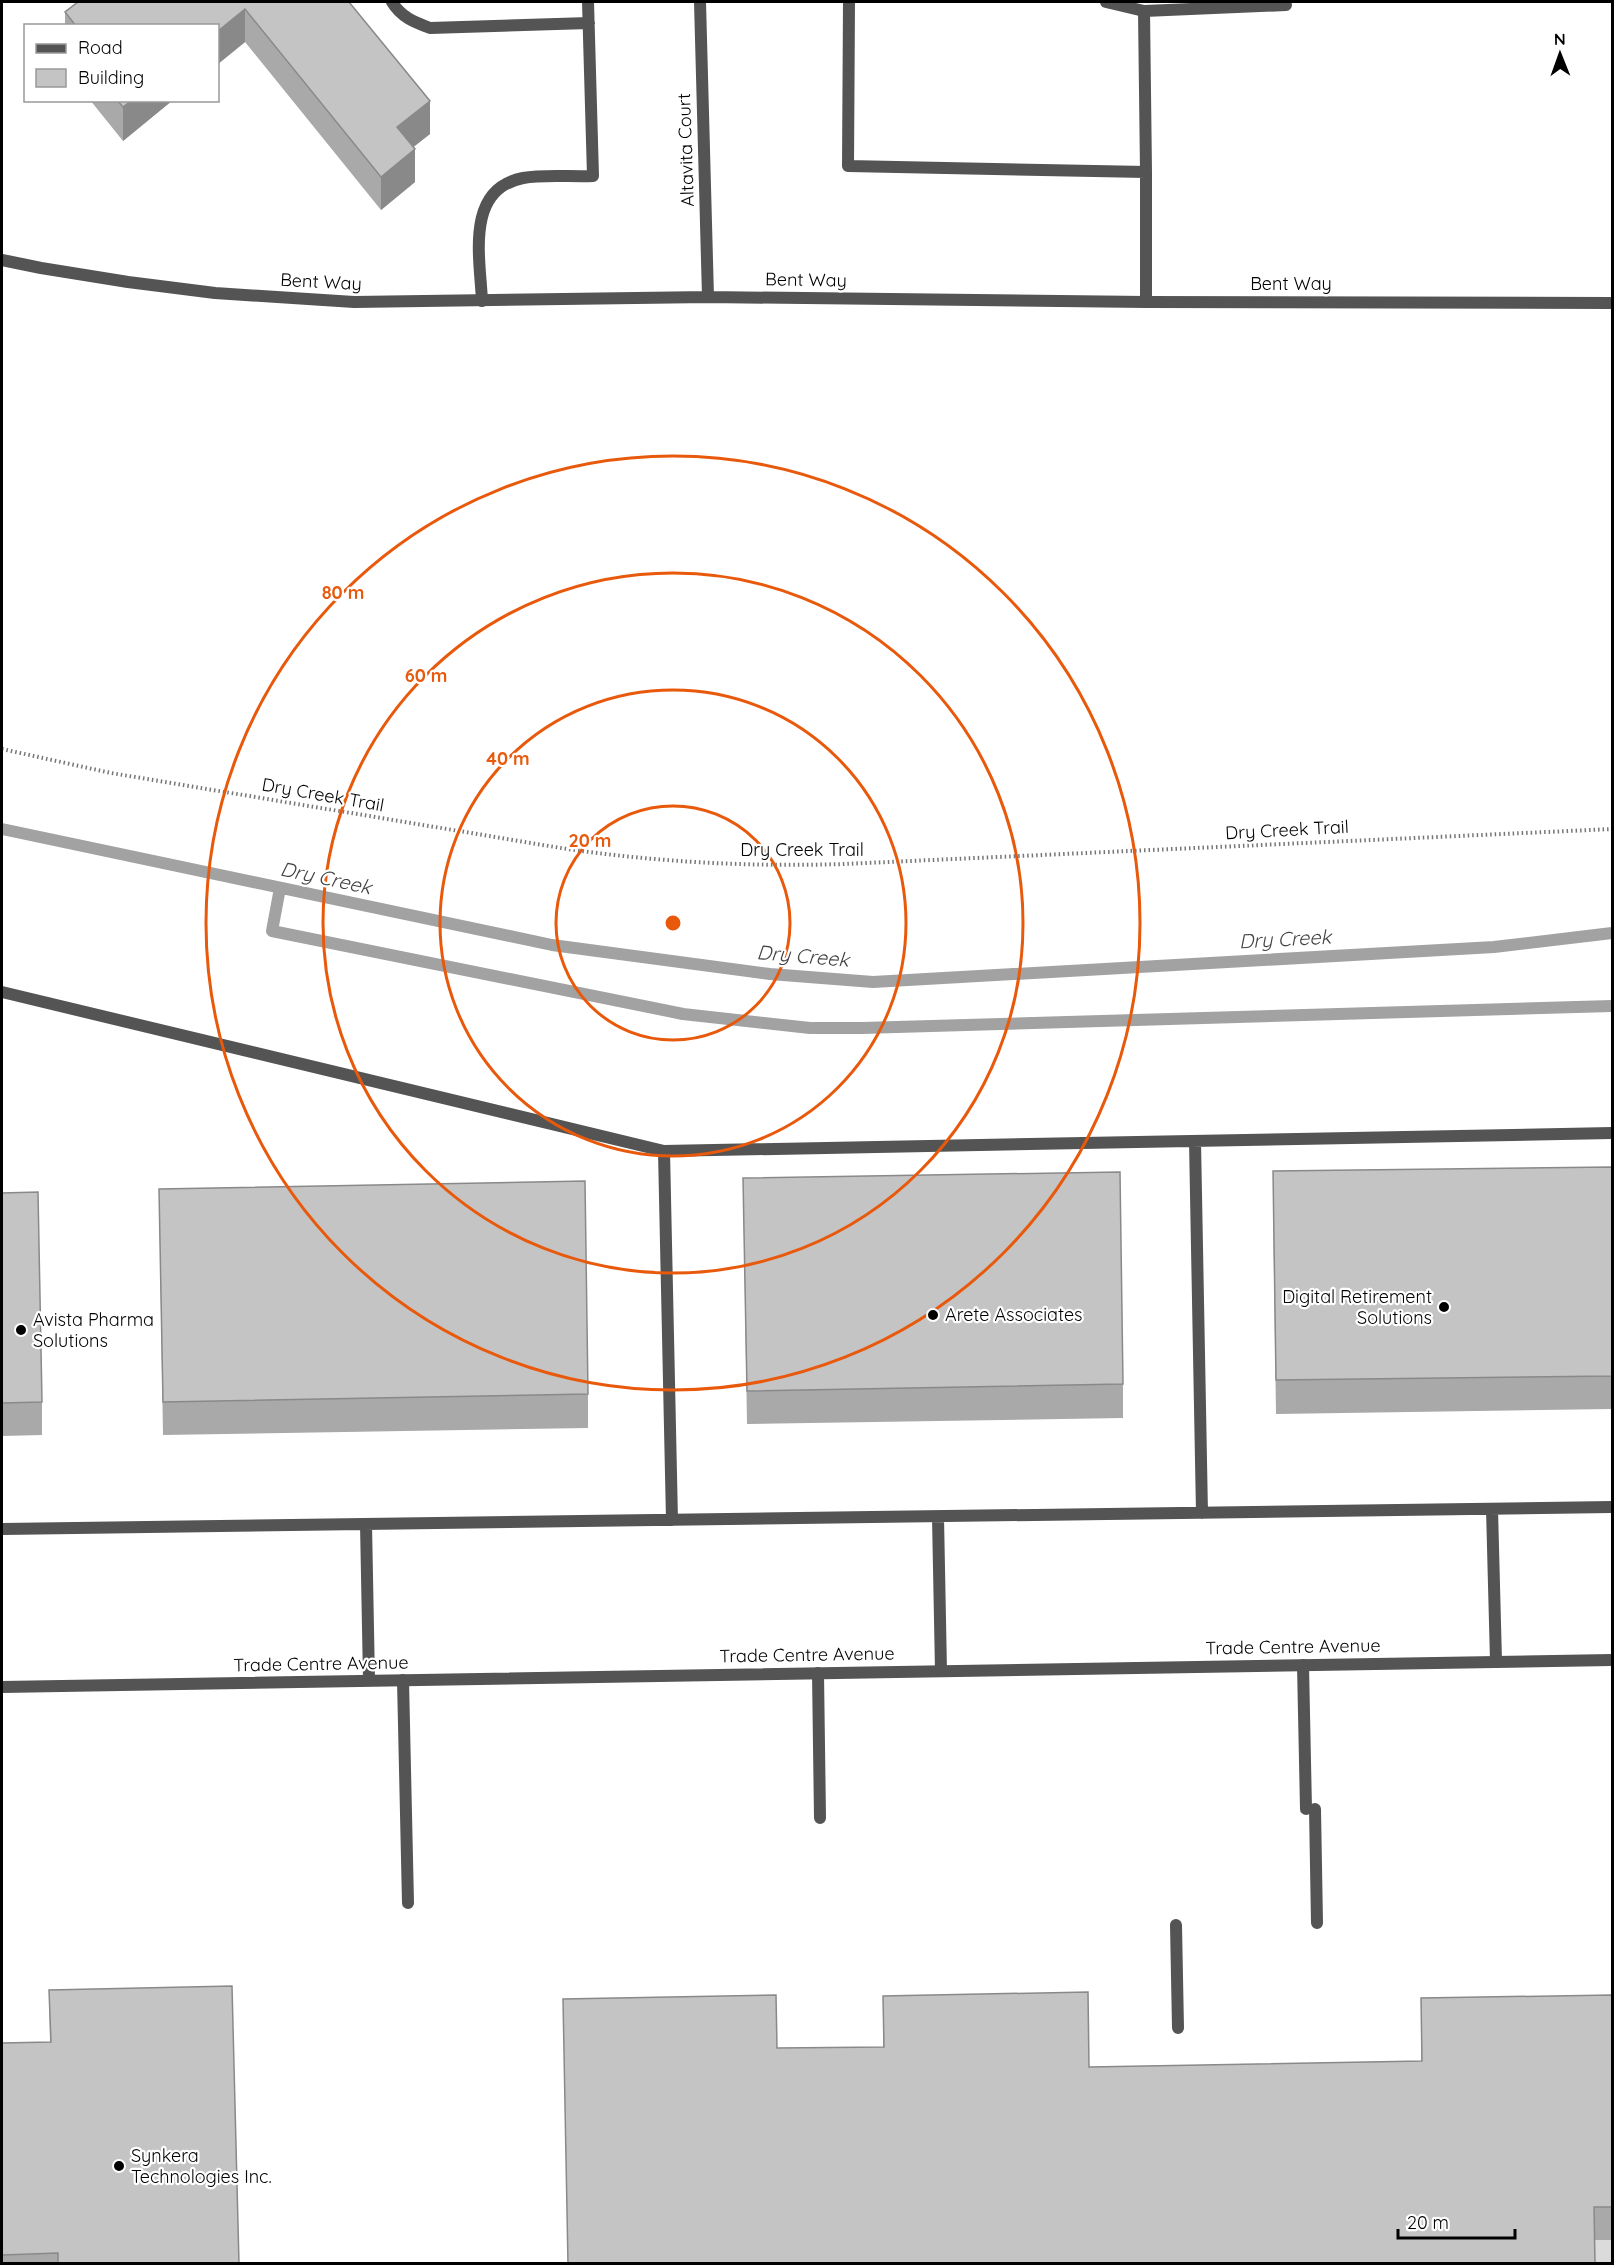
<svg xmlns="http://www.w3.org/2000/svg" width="1614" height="2265" font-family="Quicksand,sans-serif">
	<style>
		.green { fill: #dbdbdb }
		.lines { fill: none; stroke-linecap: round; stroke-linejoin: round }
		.stream { stroke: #a2a2a2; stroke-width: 12 }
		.path { stroke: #767676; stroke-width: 4; stroke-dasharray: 1.5 3; stroke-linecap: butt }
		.service { stroke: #545454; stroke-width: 12 }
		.minor { stroke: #545454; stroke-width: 12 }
		.wall { fill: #a9a9a9 }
		.shaded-wall { fill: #898989 }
		.building { fill: #c4c4c4; stroke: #898989; stroke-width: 1.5 }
		.ring { fill: none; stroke: #e8590c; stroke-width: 3 }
		.poi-dot { fill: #000; stroke: #fff; stroke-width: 2 }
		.labels { text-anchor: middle; stroke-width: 4.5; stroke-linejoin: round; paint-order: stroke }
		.street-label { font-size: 18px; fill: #000; stroke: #fff }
		.poi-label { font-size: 18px; fill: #000; stroke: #fff; text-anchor: start }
		.water-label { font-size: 20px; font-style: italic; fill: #434343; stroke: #fff }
		.centre { fill: #e8590c; stroke: #fff; stroke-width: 3 }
		.ring-label { font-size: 18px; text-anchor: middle; font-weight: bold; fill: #e8590c; stroke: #fff; stroke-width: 4.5; stroke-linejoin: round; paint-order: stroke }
	</style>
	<rect width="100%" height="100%" fill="#fff"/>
	<path class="green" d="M 1594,2240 L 1612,2240 L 1612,2263 L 1594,2263 Z"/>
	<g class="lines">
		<path class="stream" d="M 2,829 L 552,945 L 770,974 L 873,982 L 1494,947 L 1612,933
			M 280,888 L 272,931 L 683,1014 L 810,1028 L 862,1028 L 1612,1006"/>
		<path class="path" d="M 2,749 L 111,773 L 561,848 C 654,862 749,867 844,864 L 1612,829"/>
		<path class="service" d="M 392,2 C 401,17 414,22 430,28 L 589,23
			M 849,2 L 848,166 L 1146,172
			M 1106,2 L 1144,11 L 1286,5
			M 1144,11 L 1146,172 L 1146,302
			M 482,301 C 480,258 465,189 523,178 C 544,174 570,177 593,176 L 588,2
			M 2,992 L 664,1151 L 1612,1133
			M 1195,1141 L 1202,1513
			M 664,1151 L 672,1520
			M 1492,1509 L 1496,1661
			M 938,1517 L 941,1671
			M 366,1524 L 369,1680
			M 2,1529 L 1612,1507
			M 1303,1665 L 1306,1809
			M 818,1673 L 820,1818
			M 403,1680 L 408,1903
			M 1315,1809 L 1317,1923
			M 1176,1925 L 1178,2028"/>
		<path class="minor" d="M 700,2 L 708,297
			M 2,260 L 41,268 L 128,282 L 215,293 L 354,302 L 708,297 L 1146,302 L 1612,303
			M 2,1687 L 1612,1660"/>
	</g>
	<path class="wall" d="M 349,2 L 430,134 L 413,147 L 415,182 L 381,210 L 245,42 L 218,64 L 218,26 L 65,26 L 65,12 Z
		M 90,100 L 173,100 L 123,141 Z
		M 1612,1167 L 1612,1409 L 1276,1414 L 1273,1204 Z
		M 743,1178 L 1123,1384 L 1123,1418 L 747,1424 Z
		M 159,1189 L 588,1394 L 588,1428 L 163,1435 Z
		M 2,1193 L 42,1402 L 42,1435 L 2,1436 Z
		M 49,1990 L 239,2264 L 2,2264 L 2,2043 L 50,2042 Z
		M 1612,1995 L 1612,2240 L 1594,2240 L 1595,2264 L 568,2264 L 563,1999 L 777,2048 L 883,2047 L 883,1996 L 1089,2067 L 1421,2061 L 1421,1998 Z"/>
	<path class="shaded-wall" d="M 245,9 L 245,42 L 218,64 L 218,31 Z
		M 132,100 L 173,100 L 123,141 L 123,107 Z
		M 430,101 L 430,134 L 397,160 L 397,127 Z
		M 415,149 L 415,182 L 381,210 L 381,177 Z"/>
	<path class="building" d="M 78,2 L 349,2 L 430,101 L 397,127 L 415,149 L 381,177 L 245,9 L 218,31 L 218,26 L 76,26 L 65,12 Z
		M 117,100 L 132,100 L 123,107 Z
		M 1612,1167 L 1612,1376 L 1276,1380 L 1273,1171 Z
		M 1120,1172 L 1123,1384 L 747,1391 L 743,1178 Z
		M 585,1181 L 588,1394 L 163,1402 L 159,1189 Z
		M 38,1192 L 42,1402 L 2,1403 L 2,1193 Z
		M 232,1986 L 239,2264 L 58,2264 L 58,2253 L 2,2255 L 2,2043 L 51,2042 L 49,1990 Z
		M 1088,1992 L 1089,2067 L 1422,2061 L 1421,1998 L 1612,1995 L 1612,2207 L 1594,2207 L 1595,2264 L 568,2264 L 563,1999 L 776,1995 L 777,2048 L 884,2047 L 883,1996 Z"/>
	<g class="ring">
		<circle cx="673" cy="923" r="117"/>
		<circle cx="673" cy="923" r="233"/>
		<circle cx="673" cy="923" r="350"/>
		<circle cx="673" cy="923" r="467"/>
	</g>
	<g class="poi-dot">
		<circle cx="1444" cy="1307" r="6"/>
		<circle cx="933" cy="1315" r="6"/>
		<circle cx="21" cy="1330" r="6"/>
		<circle cx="119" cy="2166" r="6"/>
	</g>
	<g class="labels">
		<g class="street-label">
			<text transform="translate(686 150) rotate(-92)" y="6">Altavita Court</text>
			<text transform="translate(806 280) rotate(1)" y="6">Bent Way</text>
			<text transform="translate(321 282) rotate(3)" y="6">Bent Way</text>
			<text x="1291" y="290">Bent Way</text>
			<text transform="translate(323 795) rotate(10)" y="6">Dry Creek Trail</text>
			<text transform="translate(1287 830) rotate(-3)" y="6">Dry Creek Trail</text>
			<text x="802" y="856">Dry Creek Trail</text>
			<text transform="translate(1293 1647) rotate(-1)" y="6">Trade Centre Avenue</text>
			<text transform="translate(807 1655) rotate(-1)" y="6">Trade Centre Avenue</text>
			<text transform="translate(321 1664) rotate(-1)" y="6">Trade Centre Avenue</text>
		</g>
		<g class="poi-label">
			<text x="1432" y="1303" text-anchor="end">Digital Retirement<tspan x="1432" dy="21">Solutions</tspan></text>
			<text x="945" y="1321">Arete Associates</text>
			<text x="33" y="1326">Avista Pharma<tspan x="33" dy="21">Solutions</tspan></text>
			<text x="131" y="2162">Synkera<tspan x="131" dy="21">Technologies Inc.</tspan></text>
		</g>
		<g class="water-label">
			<text transform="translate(326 878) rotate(12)" y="7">Dry Creek</text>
			<text transform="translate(1285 939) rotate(-3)" y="7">Dry Creek</text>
			<text transform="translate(803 956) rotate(5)" y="7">Dry Creek</text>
		</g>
	</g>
	<circle cx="673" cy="923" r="9" class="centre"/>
	<g class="ring-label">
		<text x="343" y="599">80 m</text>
		<text x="426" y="682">60 m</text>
		<text x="508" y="765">40 m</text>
		<text x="590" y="847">20 m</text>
	</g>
	<rect width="1614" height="2265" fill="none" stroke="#000000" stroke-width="6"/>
	<rect x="24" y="24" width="195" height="78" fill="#ffffff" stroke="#999999" stroke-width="1.5"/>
	<rect x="36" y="44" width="30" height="9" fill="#545454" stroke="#999999" stroke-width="1.5"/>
	<text x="78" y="54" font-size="18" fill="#000000">Road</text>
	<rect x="36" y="69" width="30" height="18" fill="#c4c4c4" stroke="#999999" stroke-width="1.5"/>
	<text x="78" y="84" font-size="18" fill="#000000">Building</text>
	<g transform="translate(1560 54) rotate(359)" stroke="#ffffff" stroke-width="4.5" paint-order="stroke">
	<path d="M0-4.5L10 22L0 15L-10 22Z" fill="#000000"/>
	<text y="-9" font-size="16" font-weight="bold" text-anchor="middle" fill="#000000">N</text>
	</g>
	<path d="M1398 2229v9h117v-9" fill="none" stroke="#000000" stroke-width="3"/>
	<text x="1407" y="2229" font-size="18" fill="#000000" stroke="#ffffff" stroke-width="4.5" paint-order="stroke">20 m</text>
</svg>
